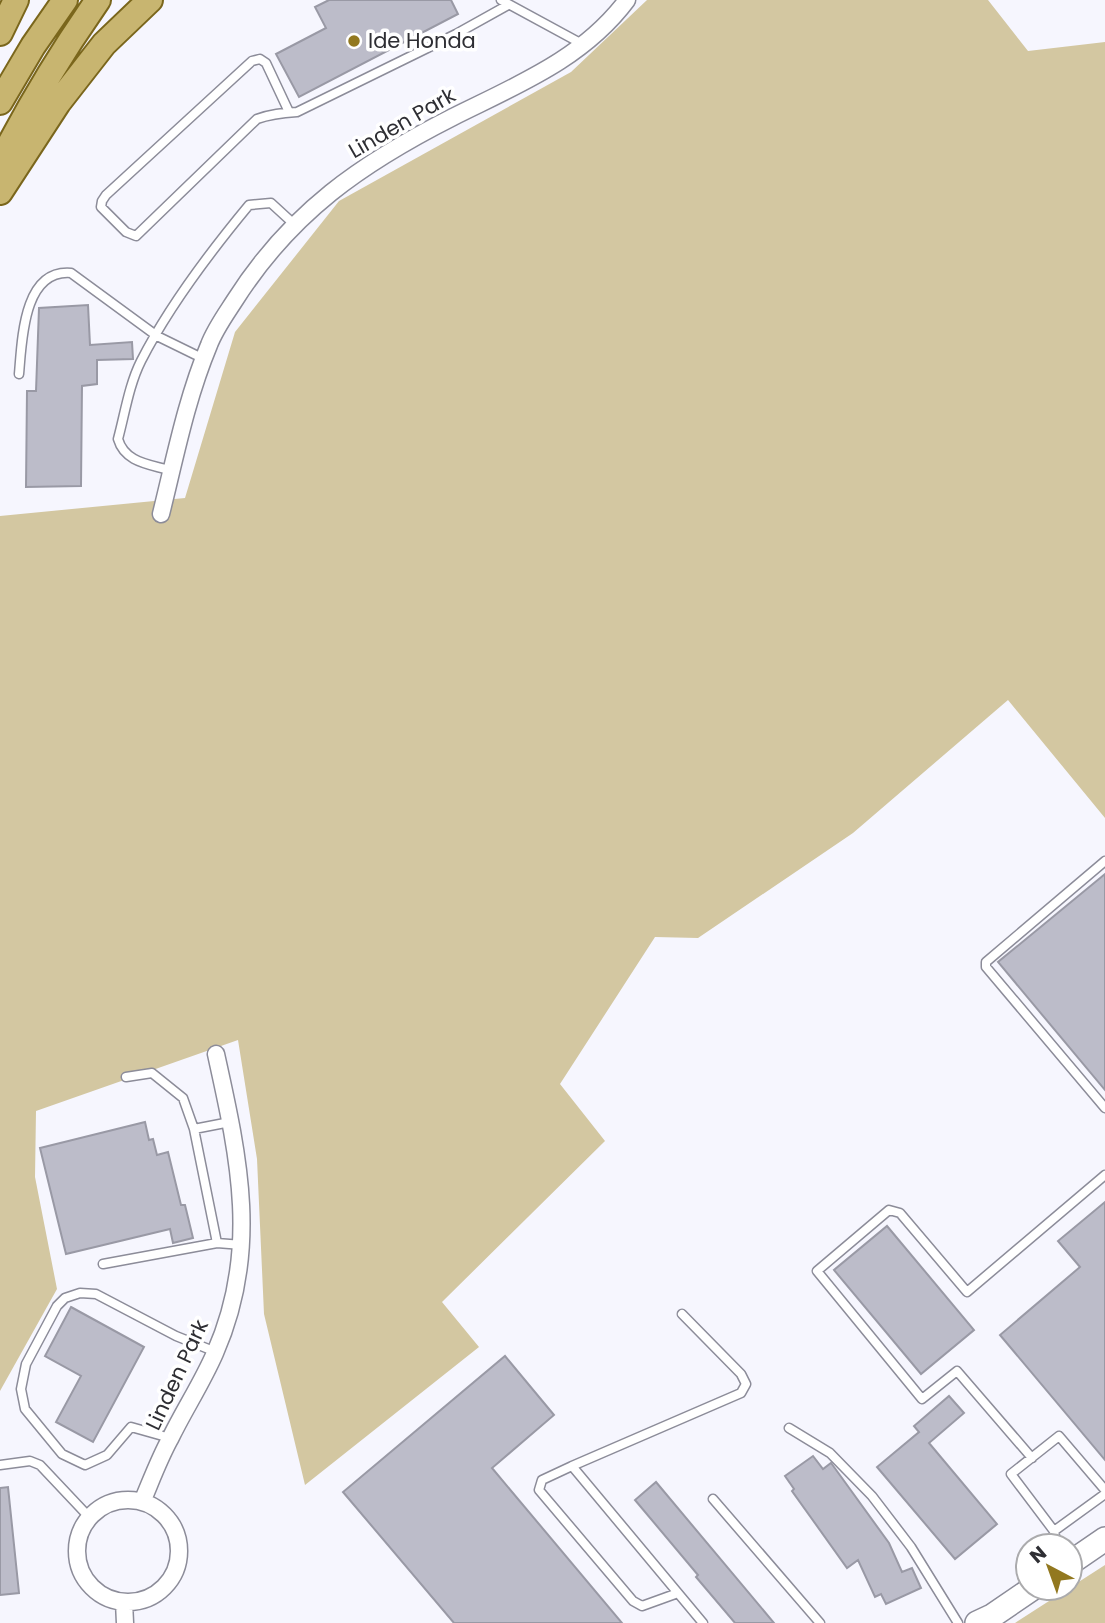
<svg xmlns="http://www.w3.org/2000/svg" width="1105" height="1623" font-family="Poppins,sans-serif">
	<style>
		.green { fill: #d3c7a1 }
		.building { fill: #bcbcc9; stroke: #9999a5; stroke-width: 2 }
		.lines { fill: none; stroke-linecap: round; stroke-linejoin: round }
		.service-casing { stroke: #8c8c99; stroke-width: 11 }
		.minor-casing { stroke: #8c8c99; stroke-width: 19 }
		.secondary-casing { stroke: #8c8c99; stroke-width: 26 }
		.primary-casing { stroke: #7a661c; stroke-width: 28 }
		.service { stroke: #fff; stroke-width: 8 }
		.minor { stroke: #fff; stroke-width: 16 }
		.secondary { stroke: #fff; stroke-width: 23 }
		.primary { stroke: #c8b570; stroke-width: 24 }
		.poi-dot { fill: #92781f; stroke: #fff; stroke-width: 2.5 }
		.labels { text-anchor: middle; stroke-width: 7; stroke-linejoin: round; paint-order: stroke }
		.poi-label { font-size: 21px; fill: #2e2e33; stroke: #fff; text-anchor: start }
		.street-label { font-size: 21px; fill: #2e2e33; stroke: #fff }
	</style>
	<rect width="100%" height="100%" fill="#f6f6fe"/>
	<path class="green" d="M 647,0 L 988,0 L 1028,51 L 1105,42 L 1105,818 L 1008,700 L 853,833 L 698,938 L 655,937 L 560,1084 L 605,1141 L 442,1302 L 479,1347 L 305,1485 L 264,1314 L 257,1159 L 238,1040 L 36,1111 L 35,1177 L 57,1289 L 0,1391 L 0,516 L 185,498 L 235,332 L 339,201 L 571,72 Z
		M 1105,1565 L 1105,1623 L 1015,1623 Z"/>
	<path class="building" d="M 329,0 L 451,0 L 458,14 L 299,97 L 276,54 L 326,28 L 315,7 Z
		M 88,305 L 90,345 L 132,342 L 133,359 L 97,360 L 97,384 L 82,386 L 81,486 L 26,487 L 27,391 L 36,391 L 39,308 Z
		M 1105,874 L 1105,1090 L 998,962 Z
		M 145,1122 L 149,1140 L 153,1139 L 157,1155 L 168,1152 L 181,1205 L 185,1205 L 193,1238 L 173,1243 L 170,1229 L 66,1254 L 40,1148 Z
		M 1105,1202 L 1105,1460 L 1000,1335 L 1080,1267 L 1058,1241 Z
		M 887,1226 L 974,1330 L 921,1374 L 834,1270 Z
		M 71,1307 L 144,1347 L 93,1442 L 56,1422 L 81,1376 L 45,1356 Z
		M 505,1356 L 554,1415 L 492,1468 L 622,1623 L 454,1623 L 343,1492 Z
		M 949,1396 L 964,1413 L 929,1443 L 997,1524 L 955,1559 L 877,1467 L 919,1432 L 914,1426 Z
		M 813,1456 L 823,1469 L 831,1463 L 834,1467 L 889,1543 L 902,1572 L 912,1568 L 921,1588 L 886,1604 L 881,1594 L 875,1597 L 858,1560 L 847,1568 L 792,1491 L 794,1489 L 785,1476 Z
		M 656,1482 L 774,1623 L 735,1623 L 696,1577 L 698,1575 L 635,1500 Z
		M 8,1487 L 19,1593 L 0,1595 L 0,1488 Z"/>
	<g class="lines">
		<g class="service-casing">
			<path id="service" d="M 501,0 L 584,45
				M 289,112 L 266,63 L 260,59 L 252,61 L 106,195 L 102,201 L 101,207 L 126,232 L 136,236 L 257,119 C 271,114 282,113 297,112 L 456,34 L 508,5
				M 19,374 C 22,341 23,269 71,273 L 157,336 L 204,359
				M 172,471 C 150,464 125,463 118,439 C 125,413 129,385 141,361 C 169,306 210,252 249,205 L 271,203 L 295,225
				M 1105,861 L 986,962 L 986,967 L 1105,1108
				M 126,1077 L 152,1073 L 183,1098 L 194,1129
				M 230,1122 L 194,1129 L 217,1243 L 242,1245
				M 103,1264 L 217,1243
				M 789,1428 L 830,1453 L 872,1496 L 911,1547 L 958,1623
				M 170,1438 L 131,1427 L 107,1455 L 85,1465 L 62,1454 L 25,1409 L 21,1389 L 26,1364 L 57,1306 L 65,1298 L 80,1293 L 96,1294 L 176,1336 L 216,1352
				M 1032,1458 L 957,1371 L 922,1399 L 817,1271 L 889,1210 L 900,1213 L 967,1292 L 1105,1175
				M 0,1465 L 30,1461 L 40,1465 L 90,1518
				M 572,1466 L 741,1393 L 746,1384 L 741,1374 L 682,1314
				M 713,1499 L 820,1623
				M 1054,1531 L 1105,1494
				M 1057,1546 L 1054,1531 L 1011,1474 L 1059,1436 L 1105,1490
				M 678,1593 L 642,1606 L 633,1601 L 539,1490 L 542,1480 L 572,1466 L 703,1623"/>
		</g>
		<g class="minor-casing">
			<path id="minor" d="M 161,514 C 175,458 186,400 209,345 C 215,329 226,314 235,300 C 291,212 362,163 453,117 C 517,85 583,59 627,0
				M77 1551a51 51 0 1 1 102 0a51 51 0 1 1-102 0Z
				M 142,1502 C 151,1481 159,1459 170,1439 C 184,1410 202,1383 215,1353 C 260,1251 239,1158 216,1054
				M 124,1602 L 125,1623"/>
		</g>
		<g class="secondary-casing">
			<path id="secondary" d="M 1070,1563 L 1105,1539
				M 977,1623 L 992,1616 L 1033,1588"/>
		</g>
		<g class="primary-casing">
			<path id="primary" d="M 0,33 L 16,0
				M 0,102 L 33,46 L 65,0
				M 0,163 C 29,106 61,53 98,0
				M 0,192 L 58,103 L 104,44 L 150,0"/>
		</g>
		<use href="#service" class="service"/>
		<use href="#minor" class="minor"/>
		<use href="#secondary" class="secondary"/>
		<use href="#primary" class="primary"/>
	</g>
	<circle class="poi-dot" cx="354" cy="41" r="7"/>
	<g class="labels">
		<g class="poi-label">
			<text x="368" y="48">Ide Honda</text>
		</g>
		<g class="street-label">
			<text transform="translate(402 123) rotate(-30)" y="7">Linden Park</text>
			<text transform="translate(177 1375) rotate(-65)" y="7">Linden Park</text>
		</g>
	</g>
	<g transform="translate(1049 1567) rotate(319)"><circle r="33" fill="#ffffff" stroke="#ababad" stroke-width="2"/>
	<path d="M0-5L12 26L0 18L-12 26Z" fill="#92781f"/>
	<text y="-10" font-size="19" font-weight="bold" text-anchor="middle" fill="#2e2e33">N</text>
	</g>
</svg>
